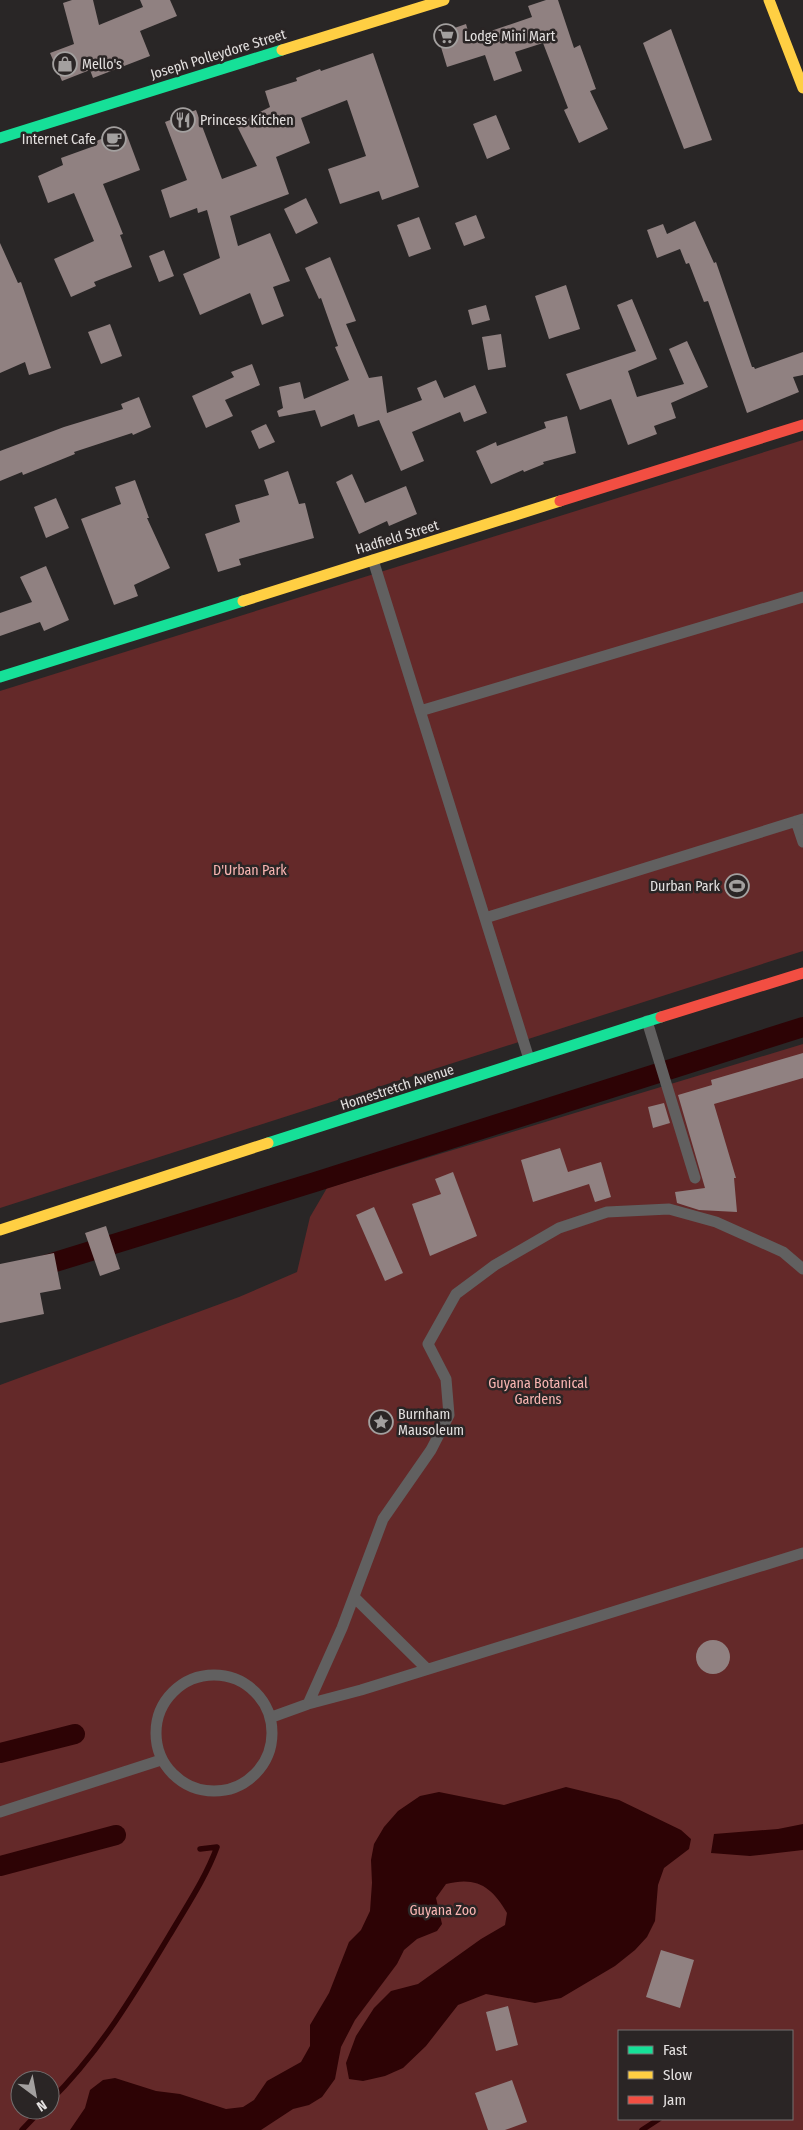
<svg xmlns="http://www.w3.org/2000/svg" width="803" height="2130" font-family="'Fira Sans Condensed',sans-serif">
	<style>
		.green { fill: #642929; fill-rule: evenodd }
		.water { fill: #2d0305 }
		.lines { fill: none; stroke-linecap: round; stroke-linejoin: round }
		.stream { stroke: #2d0305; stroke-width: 5.5 }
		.canal { stroke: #2d0305; stroke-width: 20 }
		.building { fill: #908181 }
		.lane { stroke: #616060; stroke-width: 11 }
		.fast { stroke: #16e098; stroke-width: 11 }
		.slow { stroke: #ffcf43; stroke-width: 11 }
		.jam { stroke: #f24e42; stroke-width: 11 }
		.labels { text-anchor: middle; stroke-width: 5; stroke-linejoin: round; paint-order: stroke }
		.poi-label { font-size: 14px; fill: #e4e1e0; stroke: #2a2525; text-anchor: start }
		.street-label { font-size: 14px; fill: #e4e1e0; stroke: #2a2525 }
		.park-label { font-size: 14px; fill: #f9b5b2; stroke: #2a2525 }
	</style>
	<rect width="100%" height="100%" fill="#292626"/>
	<path class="green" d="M 803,440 L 803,951 L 0,1208 L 0,691 Z
		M 803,1044 L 803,2130 L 0,2130 L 0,1385 L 239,1297 L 297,1272 L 310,1217 L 327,1188 ZM 619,2031 L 792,2031 L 792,2119 L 619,2119 ZM 20,2080 L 50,2080 L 50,2110 L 20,2110 Z"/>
	<path class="water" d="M 566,1787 L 619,1800 L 681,1830 L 691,1839 L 689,1849 L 664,1868 L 658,1885 L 655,1921 L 647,1937 L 635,1950 L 615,1966 L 561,1998 L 535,2003 L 486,1994 L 458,2005 L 426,2046 L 403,2068 L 385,2076 L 363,2081 L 349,2079 L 346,2063 L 356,2036 L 374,2008 L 391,1991 L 418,1984 L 481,1939 L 505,1925 L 507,1913 C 492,1887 477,1876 446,1884 L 436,1898 L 442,1924 L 437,1931 L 417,1939 L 404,1950 L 397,1964 L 355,2020 L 341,2047 L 335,2079 L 322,2097 L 309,2105 L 293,2109 L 261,2130 L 70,2130 L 85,2108 L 90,2090 L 103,2080 L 115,2078 L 156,2091 L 180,2094 L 226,2109 L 243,2107 L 254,2100 L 267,2081 L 301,2062 L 310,2046 L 310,2025 L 329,1993 L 349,1942 L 361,1930 L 370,1911 L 372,1883 L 371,1860 L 374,1844 L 384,1827 L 398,1811 L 420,1796 L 439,1792 L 504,1805 Z
		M 803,1824 L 803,1850 L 750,1856 L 711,1853 L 714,1834 L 778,1829 Z"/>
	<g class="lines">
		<path class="stream" d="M 50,2101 C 100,2052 136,1991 172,1931 C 188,1904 206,1877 217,1847 L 200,1849
			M 22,2130 L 41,2110
			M 642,2130 L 659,2119"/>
		<path class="canal" d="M 0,1279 L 315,1182 L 803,1027
			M 0,1753 L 75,1734
			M 0,1866 L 116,1835"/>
	</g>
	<path class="building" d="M 72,0 L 93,0 L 99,25 L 143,7 L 140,0 L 170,0 L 177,16 L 140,31 L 150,56 L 93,78 L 90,70 L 62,81 L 50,53 L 74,44 L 63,3 Z
		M 546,0 L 558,0 L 574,48 L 580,45 L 596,89 L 590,91 L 608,129 L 579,143 L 564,110 L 568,108 L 543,43 L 515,52 L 522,71 L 494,81 L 485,55 L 447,67 L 437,34 L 466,24 L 470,38 L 532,17 L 528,6 Z
		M 671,29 L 712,140 L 684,149 L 643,43 Z
		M 373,53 L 419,187 L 382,200 L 379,191 L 340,204 L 328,169 L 366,156 L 347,100 L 301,118 L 310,143 L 276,157 L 289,194 L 230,216 L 238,246 L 270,233 L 290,281 L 273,287 L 284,316 L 262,325 L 250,293 L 200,315 L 183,274 L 220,258 L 207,210 L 198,213 L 197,208 L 170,218 L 161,190 L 187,180 L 165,122 L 196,110 L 222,179 L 257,166 L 236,124 L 270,107 L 265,91 L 297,81 L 296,78 L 320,69 L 321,71 Z
		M 496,115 L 510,149 L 487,159 L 473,124 Z
		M 125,130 L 140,170 L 103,184 L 123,234 L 120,235 L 132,267 L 94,282 L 96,286 L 71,297 L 54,259 L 94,241 L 74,193 L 48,203 L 38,176 L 63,165 L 61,158 L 97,145 L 96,141 Z
		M 306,198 L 318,223 L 296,234 L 284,209 Z
		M 476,215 L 485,238 L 464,246 L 455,223 Z
		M 419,217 L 431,249 L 409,257 L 397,225 Z
		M 695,221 L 714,263 L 716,262 L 752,367 L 754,367 L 755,369 L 803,352 L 803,375 L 793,377 L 799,392 L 747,413 L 708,301 L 704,302 L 689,263 L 686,264 L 680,249 L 657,258 L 647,230 L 663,224 L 667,234 Z
		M 0,243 L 18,283 L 21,282 L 51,368 L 29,375 L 25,362 L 0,373 Z
		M 164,250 L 174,276 L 159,282 L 149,256 Z
		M 330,257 L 356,321 L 346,324 L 369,378 L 382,376 L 387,413 L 422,400 L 417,388 L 436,380 L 444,398 L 475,385 L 487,413 L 464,422 L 460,412 L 412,432 L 424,461 L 401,471 L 379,420 L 358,427 L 354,414 L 321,427 L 315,410 L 279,417 L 277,411 L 283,408 L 279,387 L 300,382 L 304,399 L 349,380 L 335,347 L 338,346 L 321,298 L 319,299 L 305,268 Z
		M 566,285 L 580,329 L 549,339 L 535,296 Z
		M 632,299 L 657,359 L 628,371 L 637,397 L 684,384 L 669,349 L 687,341 L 708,387 L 671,403 L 676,418 L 654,426 L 657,434 L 628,445 L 611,399 L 580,410 L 566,374 L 636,351 L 617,305 Z
		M 486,305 L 490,320 L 472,325 L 468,310 Z
		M 110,324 L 122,356 L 101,364 L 88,332 Z
		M 501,334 L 506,367 L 488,370 L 482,337 Z
		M 252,364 L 260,385 L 225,400 L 233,416 L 206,428 L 192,396 L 234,377 L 231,372 Z
		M 139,397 L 151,427 L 133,435 L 132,433 L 74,452 L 75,454 L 38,469 L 23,475 L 22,472 L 0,481 L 0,451 L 64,427 L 123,409 L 121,404 Z
		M 567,416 L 576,453 L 543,462 L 544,464 L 524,472 L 523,470 L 491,484 L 476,451 L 496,442 L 497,446 L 546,428 L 544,422 Z
		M 266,424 L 275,442 L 259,449 L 251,431 Z
		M 288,471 L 299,504 L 305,503 L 314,538 L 239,559 L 241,565 L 218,572 L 205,534 L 240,522 L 235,505 L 269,495 L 264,480 Z
		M 352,474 L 365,503 L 406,486 L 417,514 L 389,526 L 387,521 L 359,534 L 336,482 Z
		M 135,480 L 149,518 L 147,518 L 170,568 L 134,585 L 138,596 L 114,605 L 81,519 L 121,504 L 115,487 Z
		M 56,498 L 69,528 L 46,538 L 34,507 Z
		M 46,566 L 69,620 L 44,631 L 40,622 L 0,636 L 0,613 L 32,602 L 20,577 Z
		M 803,1053 L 803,1078 L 714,1104 L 736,1178 L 734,1178 L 737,1212 L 699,1210 L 677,1203 L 675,1192 L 705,1188 L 678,1095 L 712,1085 L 711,1080 Z
		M 664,1103 L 670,1123 L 653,1128 L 648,1107 Z
		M 560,1148 L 568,1172 L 601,1162 L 611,1197 L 595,1202 L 589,1184 L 533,1202 L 521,1160 Z
		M 453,1172 L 477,1236 L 430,1256 L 412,1204 L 441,1194 L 435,1179 Z
		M 374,1207 L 403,1273 L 385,1281 L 356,1215 Z
		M 106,1226 L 120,1269 L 100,1276 L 85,1233 Z
		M 54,1253 L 61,1289 L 40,1293 L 44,1314 L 0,1323 L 0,1264 Z
		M696 1657a17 17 0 1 1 34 0a17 17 0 1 1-34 0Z
		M 661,1950 L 694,1960 L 680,2008 L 646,1997 Z
		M 508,2006 L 518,2045 L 496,2051 L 486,2012 Z
		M 512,2080 L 527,2122 L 505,2130 L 488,2130 L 475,2093 Z"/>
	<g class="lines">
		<path class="lane" d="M 373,560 L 529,1059
			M 420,711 L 803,597
			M 796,821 L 803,842
			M 485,918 L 803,819
			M 647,1021 L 695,1178
			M 354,1597 L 427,1669
			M156 1733a58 58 0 1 1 116 0a58 58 0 1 1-116 0Z
			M 308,1704 L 342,1628 L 383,1519 L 431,1450 L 449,1415 L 446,1379 L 428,1344 L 456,1294 L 495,1265 L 559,1228 L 607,1212 L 669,1209 L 716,1222 L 783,1252 L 803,1269
			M 272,1717 L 308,1704 L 361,1690 L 803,1553
			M 0,1812 L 161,1760"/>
		<path class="fast" d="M 0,138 L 282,50
			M 0,677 L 243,601
			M 268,1143 L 661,1017"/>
		<path class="slow" d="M 769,0 L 803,88
			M 282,50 L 444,0
			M 243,601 L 560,501
			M 0,1230 L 268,1143"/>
		<path class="jam" d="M 560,501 L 803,425
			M 661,1017 L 803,973"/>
	</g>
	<defs>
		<g id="supermarket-ring" transform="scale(1.25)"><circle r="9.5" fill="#2a2525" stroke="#a3a09f" stroke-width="1.5"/><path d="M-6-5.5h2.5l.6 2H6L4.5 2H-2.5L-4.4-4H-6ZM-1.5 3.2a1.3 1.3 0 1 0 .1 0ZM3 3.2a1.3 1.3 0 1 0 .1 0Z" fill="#a3a09f"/></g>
		<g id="shop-ring" transform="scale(1.25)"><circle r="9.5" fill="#2a2525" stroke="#a3a09f" stroke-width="1.5"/><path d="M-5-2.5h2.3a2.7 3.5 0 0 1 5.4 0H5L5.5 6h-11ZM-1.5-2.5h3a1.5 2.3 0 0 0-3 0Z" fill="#a3a09f"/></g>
		<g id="restaurant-ring" transform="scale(1.25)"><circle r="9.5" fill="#2a2525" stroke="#a3a09f" stroke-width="1.5"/><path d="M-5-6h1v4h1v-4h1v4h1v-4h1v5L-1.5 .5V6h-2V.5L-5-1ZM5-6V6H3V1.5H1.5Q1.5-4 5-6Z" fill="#a3a09f"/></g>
		<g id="cafe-ring" transform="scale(1.25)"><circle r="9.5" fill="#2a2525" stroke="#a3a09f" stroke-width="1.5"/><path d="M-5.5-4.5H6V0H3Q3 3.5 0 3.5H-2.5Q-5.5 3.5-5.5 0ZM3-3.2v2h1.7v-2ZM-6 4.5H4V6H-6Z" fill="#a3a09f"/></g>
		<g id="stadium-ring" transform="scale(1.25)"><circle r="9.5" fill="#2a2525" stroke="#a3a09f" stroke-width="1.5"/><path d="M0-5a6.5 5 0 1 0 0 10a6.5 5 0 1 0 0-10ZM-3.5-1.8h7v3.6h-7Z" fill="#a3a09f"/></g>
		<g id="sight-ring" transform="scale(1.25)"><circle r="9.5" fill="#2a2525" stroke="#a3a09f" stroke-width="1.5"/><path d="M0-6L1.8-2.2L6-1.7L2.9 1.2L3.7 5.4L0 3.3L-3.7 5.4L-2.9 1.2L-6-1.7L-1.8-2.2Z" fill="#a3a09f"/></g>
	</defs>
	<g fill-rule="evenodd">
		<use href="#supermarket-ring" x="446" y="36"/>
		<use href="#shop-ring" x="65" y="64"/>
		<use href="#restaurant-ring" x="183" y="120"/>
		<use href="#cafe-ring" x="114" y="139"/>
		<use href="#stadium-ring" x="737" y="886"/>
		<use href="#sight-ring" x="381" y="1422"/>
	</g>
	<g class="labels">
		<g class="poi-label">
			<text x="464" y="41">Lodge Mini Mart</text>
			<text x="82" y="69">Mello's</text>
			<text x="200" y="125">Princess Kitchen</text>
			<text x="96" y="144" text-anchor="end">Internet Cafe</text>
			<text x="720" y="891" text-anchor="end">Durban Park</text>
			<text x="398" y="1419">Burnham<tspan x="398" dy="16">Mausoleum</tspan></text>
		</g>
		<g class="street-label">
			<text transform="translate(218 54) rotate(-17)" y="5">Joseph Polleydore Street</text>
			<text transform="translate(397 537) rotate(-17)" y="5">Hadfield Street</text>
			<text transform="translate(397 1087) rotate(-18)" y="5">Homestretch Avenue</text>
		</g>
		<g class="park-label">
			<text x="250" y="875">D'Urban Park</text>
			<text x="538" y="1388">Guyana Botanical<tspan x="538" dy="16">Gardens</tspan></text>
			<text x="443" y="1915">Guyana Zoo</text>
		</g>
	</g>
	<rect x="618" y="2030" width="175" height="90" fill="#2a2525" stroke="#747070"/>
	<rect x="628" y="2046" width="25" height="8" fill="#16e098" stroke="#747070"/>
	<text x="663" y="2055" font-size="15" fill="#e4e1e0">Fast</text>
	<rect x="628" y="2071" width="25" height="8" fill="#ffcf43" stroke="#747070"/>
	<text x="663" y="2080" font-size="15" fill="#e4e1e0">Slow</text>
	<rect x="628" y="2096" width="25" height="8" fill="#f24e42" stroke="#747070"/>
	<text x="663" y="2105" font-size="15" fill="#e4e1e0">Jam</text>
	<g transform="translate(35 2095) rotate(148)"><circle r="24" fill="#2a2525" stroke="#747070"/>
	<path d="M0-4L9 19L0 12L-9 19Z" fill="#a3a09f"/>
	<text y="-8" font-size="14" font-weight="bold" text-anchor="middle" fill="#e4e1e0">N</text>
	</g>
</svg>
